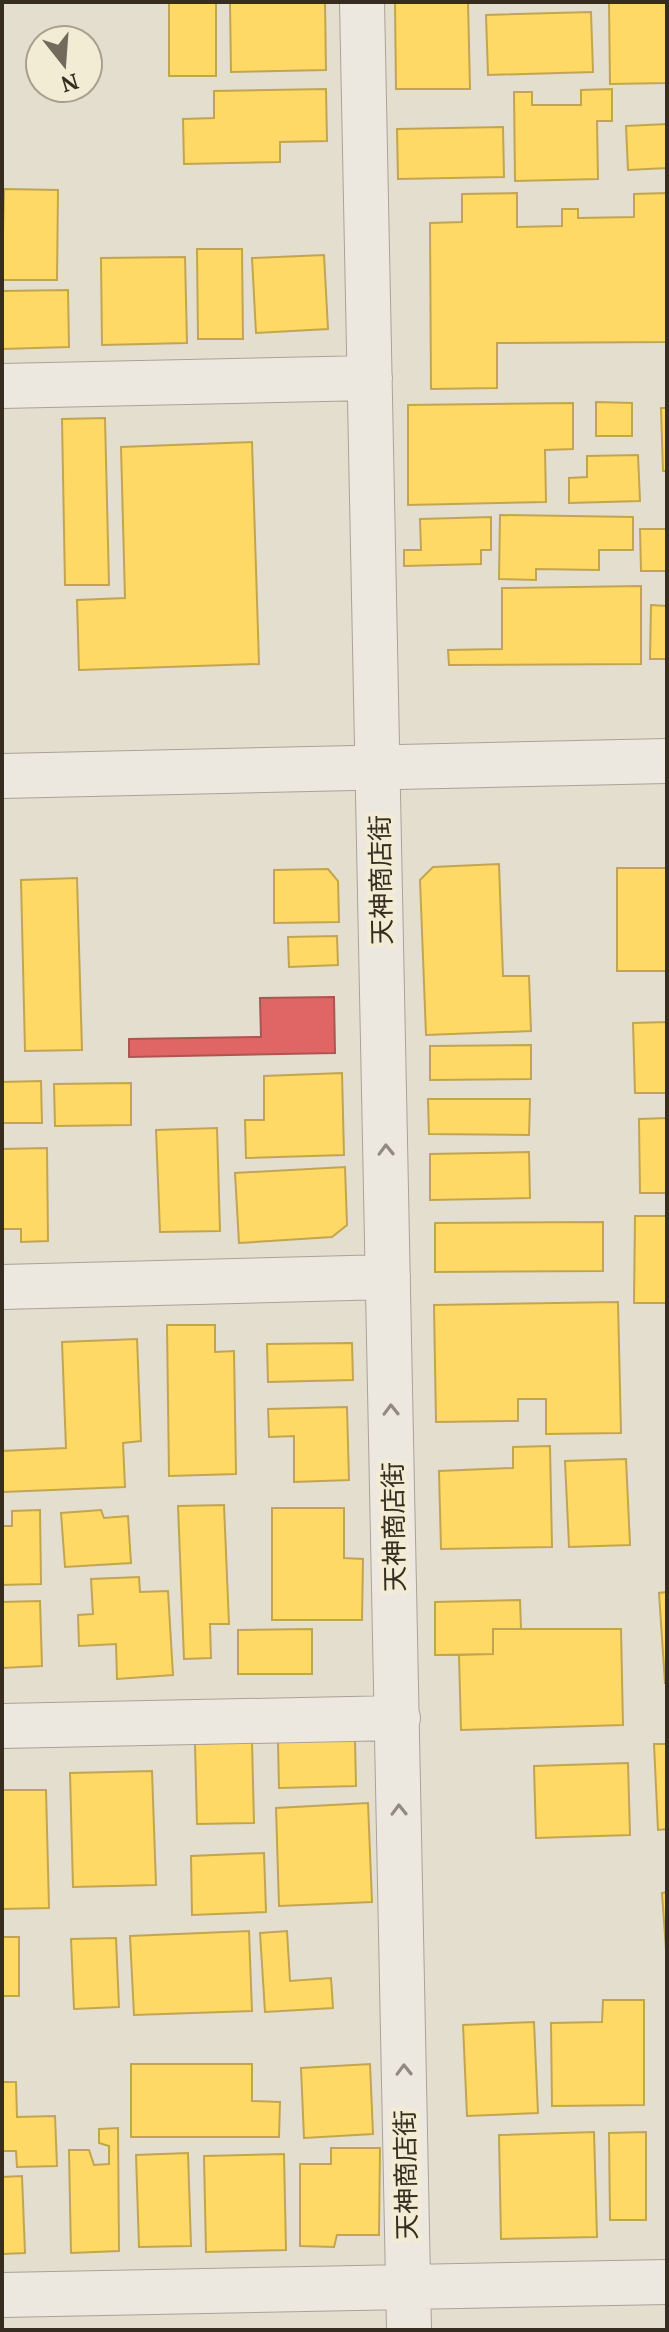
<svg xmlns="http://www.w3.org/2000/svg" width="669" height="2332" font-family="'PT Serif','Noto Sans JP',serif">
	<style>
		.homes { fill: #ffd966; stroke: #c3a551; stroke-width: 2 }
		.shops { fill: #e06666; stroke: #ad5551; stroke-width: 2 }
		.lines { fill: none; stroke-linecap: round; stroke-linejoin: round }
		.minor-casing { stroke: #a9a397; stroke-width: 46 }
		.tertiary-casing { stroke: #a9a397; stroke-width: 46 }
		.minor { stroke: #ece8e0; stroke-width: 44 }
		.tertiary { stroke: #ece8e0; stroke-width: 44 }
		.oneway { stroke: #928a80 }
		.labels { text-anchor: middle; stroke-width: 8; stroke-linejoin: round; paint-order: stroke }
		.street-label { font-size: 26px; fill: #372c20; stroke: #f3ecd5 }
	</style>
	<rect width="100%" height="100%" fill="#e3dece"/>
	<path class="homes" d="M 169,2 L 216,2 L 216,76 L 169,76 Z
		M 230,2 L 325,2 L 326,70 L 231,72 Z
		M 395,2 L 468,2 L 470,89 L 396,89 Z
		M 609,2 L 667,2 L 667,83 L 610,84 Z
		M 591,12 L 593,72 L 488,75 L 486,15 Z
		M 326,89 L 327,141 L 280,142 L 280,162 L 184,164 L 183,119 L 214,118 L 214,91 Z
		M 612,89 L 612,121 L 597,121 L 598,179 L 515,181 L 514,92 L 532,92 L 532,105 L 581,105 L 581,90 Z
		M 667,124 L 667,168 L 628,170 L 626,126 Z
		M 503,127 L 504,177 L 398,179 L 397,129 Z
		M 4,189 L 58,190 L 57,280 L 2,280 Z
		M 517,193 L 517,227 L 562,226 L 562,209 L 578,209 L 578,218 L 634,217 L 634,194 L 667,193 L 667,342 L 497,343 L 497,388 L 431,389 L 430,223 L 462,222 L 462,194 Z
		M 197,249 L 242,249 L 243,339 L 198,339 Z
		M 324,255 L 328,329 L 256,333 L 252,258 Z
		M 185,257 L 187,343 L 102,345 L 101,258 Z
		M 68,290 L 69,347 L 2,349 L 2,291 Z
		M 596,402 L 632,403 L 632,436 L 596,436 Z
		M 573,403 L 573,449 L 545,450 L 546,502 L 408,505 L 408,405 Z
		M 661,408 L 667,408 L 667,471 L 663,471 Z
		M 105,418 L 109,585 L 65,585 L 62,419 Z
		M 252,442 L 259,664 L 79,670 L 77,600 L 125,598 L 121,447 Z
		M 638,455 L 640,501 L 569,503 L 569,478 L 587,477 L 587,456 Z
		M 500,515 L 633,517 L 633,550 L 599,550 L 599,570 L 536,569 L 536,580 L 499,579 Z
		M 491,517 L 491,550 L 481,550 L 481,564 L 404,566 L 404,550 L 421,550 L 420,519 Z
		M 640,529 L 667,529 L 667,571 L 641,571 Z
		M 641,586 L 641,664 L 449,665 L 448,650 L 502,649 L 502,588 Z
		M 651,605 L 667,606 L 667,659 L 650,659 Z
		M 499,864 L 503,976 L 529,976 L 531,1031 L 426,1035 L 420,880 L 433,867 Z
		M 617,868 L 667,868 L 667,971 L 617,971 Z
		M 328,869 L 338,881 L 339,922 L 274,923 L 274,870 Z
		M 77,878 L 82,1050 L 25,1051 L 21,880 Z
		M 337,936 L 338,965 L 289,967 L 288,937 Z
		M 667,1022 L 667,1093 L 635,1093 L 633,1023 Z
		M 531,1045 L 531,1079 L 430,1080 L 430,1046 Z
		M 342,1073 L 344,1155 L 246,1158 L 245,1120 L 264,1120 L 264,1076 Z
		M 41,1081 L 42,1123 L 2,1123 L 2,1082 Z
		M 131,1083 L 131,1125 L 55,1126 L 54,1084 Z
		M 428,1099 L 530,1099 L 529,1135 L 429,1134 Z
		M 667,1118 L 667,1193 L 640,1193 L 639,1119 Z
		M 217,1128 L 220,1231 L 160,1232 L 156,1130 Z
		M 47,1148 L 48,1241 L 21,1242 L 21,1229 L 3,1229 L 2,1149 Z
		M 529,1152 L 530,1198 L 430,1200 L 430,1154 Z
		M 345,1167 L 347,1225 L 332,1237 L 239,1243 L 235,1173 Z
		M 635,1216 L 667,1216 L 667,1303 L 634,1303 Z
		M 603,1222 L 603,1271 L 435,1272 L 435,1223 Z
		M 618,1302 L 621,1433 L 546,1434 L 546,1399 L 518,1399 L 518,1421 L 436,1422 L 434,1305 Z
		M 167,1325 L 215,1325 L 215,1352 L 234,1351 L 236,1474 L 169,1476 Z
		M 137,1339 L 141,1441 L 123,1443 L 125,1487 L 3,1492 L 2,1451 L 66,1448 L 62,1342 Z
		M 352,1343 L 353,1380 L 268,1382 L 267,1344 Z
		M 347,1407 L 349,1480 L 294,1482 L 294,1436 L 269,1437 L 268,1409 Z
		M 550,1446 L 552,1547 L 441,1549 L 439,1471 L 513,1468 L 513,1447 Z
		M 626,1459 L 630,1545 L 569,1547 L 565,1461 Z
		M 224,1505 L 229,1624 L 210,1624 L 211,1658 L 184,1659 L 178,1506 Z
		M 272,1508 L 344,1508 L 344,1558 L 363,1559 L 362,1620 L 272,1620 Z
		M 40,1510 L 41,1584 L 2,1585 L 2,1526 L 12,1526 L 12,1511 Z
		M 101,1510 L 104,1518 L 128,1516 L 131,1563 L 65,1567 L 61,1513 Z
		M 139,1577 L 140,1592 L 168,1591 L 173,1675 L 117,1679 L 116,1644 L 79,1646 L 78,1615 L 93,1614 L 91,1579 Z
		M 667,1592 L 667,1683 L 665,1683 L 659,1593 Z
		M 520,1600 L 521,1629 L 493,1629 L 493,1654 L 435,1655 L 435,1602 Z
		M 40,1601 L 42,1666 L 2,1668 L 2,1602 Z
		M 312,1629 L 312,1674 L 238,1674 L 238,1630 Z
		M 493,1629 L 621,1629 L 623,1725 L 461,1730 L 459,1655 L 493,1654 Z
		M 355,1740 L 356,1786 L 279,1788 L 278,1742 Z
		M 252,1742 L 254,1823 L 197,1824 L 195,1744 Z
		M 654,1744 L 667,1744 L 667,1829 L 658,1830 Z
		M 628,1763 L 630,1835 L 536,1838 L 534,1766 Z
		M 152,1771 L 156,1885 L 73,1887 L 70,1773 Z
		M 2,1790 L 46,1790 L 49,1908 L 2,1909 Z
		M 368,1803 L 372,1902 L 279,1906 L 276,1808 Z
		M 264,1853 L 266,1912 L 192,1915 L 191,1856 Z
		M 667,1892 L 667,1963 L 662,1893 Z
		M 249,1931 L 252,2011 L 134,2015 L 130,1936 Z
		M 287,1931 L 290,1981 L 331,1978 L 333,2008 L 265,2012 L 260,1933 Z
		M 2,1937 L 19,1937 L 19,1996 L 2,1996 Z
		M 116,1938 L 119,2007 L 74,2009 L 71,1939 Z
		M 603,2000 L 644,2000 L 644,2105 L 552,2106 L 551,2023 L 602,2022 Z
		M 534,2022 L 538,2113 L 467,2116 L 463,2025 Z
		M 666,2024 L 667,2024 L 667,2097 L 666,2097 Z
		M 131,2064 L 252,2064 L 252,2101 L 280,2102 L 279,2137 L 131,2137 Z
		M 370,2064 L 373,2134 L 304,2138 L 301,2068 Z
		M 2,2082 L 16,2082 L 17,2117 L 55,2116 L 57,2166 L 17,2167 L 16,2151 L 2,2151 Z
		M 118,2128 L 119,2251 L 71,2253 L 69,2150 L 89,2150 L 94,2165 L 109,2164 L 109,2146 L 99,2143 L 99,2129 Z
		M 594,2132 L 597,2237 L 501,2239 L 499,2135 Z
		M 646,2132 L 646,2220 L 610,2220 L 609,2133 Z
		M 331,2148 L 380,2148 L 379,2235 L 337,2235 L 334,2247 L 300,2246 L 300,2164 L 331,2164 Z
		M 188,2153 L 191,2246 L 139,2247 L 136,2155 Z
		M 284,2154 L 286,2250 L 206,2252 L 204,2156 Z
		M 22,2176 L 25,2253 L 2,2254 L 2,2177 Z"/>
	<path class="shops" d="M 334,997 L 335,1053 L 129,1057 L 129,1039 L 261,1037 L 260,998 Z"/>
	<g class="lines">
		<g class="minor-casing">
			<path id="minor" d="M 362,2 L 409,2330
				M 2,386 L 370,378
				M 2,1287 L 388,1277
				M 2,1726 L 398,1718
				M 2,2295 L 667,2282"/>
		</g>
		<g class="tertiary-casing">
			<path id="tertiary" d="M 2,776 L 667,761"/>
		</g>
		<use href="#minor" class="minor"/>
		<use href="#tertiary" class="tertiary"/>
	</g>
	<defs><path id="oneway-chevron" d="M-2-3.5L2.5 0L-2 3.5" fill="none" stroke-width="1.6" stroke-linecap="round" stroke-linejoin="round" transform="scale(2)"/></defs>
	<g class="oneway">
		<use href="#oneway-chevron" transform="translate(386 1150) rotate(-91)"/>
		<use href="#oneway-chevron" transform="translate(391 1410) rotate(-91)"/>
		<use href="#oneway-chevron" transform="translate(399 1810) rotate(-91)"/>
		<use href="#oneway-chevron" transform="translate(404 2070) rotate(-91)"/>
	</g>
	<g class="labels">
		<g class="street-label">
			<text transform="translate(381 880) rotate(-91)" y="9">天神商店街</text>
			<text transform="translate(394 1527) rotate(-91)" y="9">天神商店街</text>
			<text transform="translate(406 2175) rotate(-91)" y="9">天神商店街</text>
		</g>
	</g>
	<rect width="669" height="2332" fill="none" stroke="#372c20" stroke-width="8"/>
	<g transform="translate(64 64) rotate(163)"><circle r="38" fill="#f3ecd5" stroke="#a89f8d" stroke-width="2"/>
	<path d="M0-6L14 30L0 20L-14 30Z" fill="#736a5d"/>
	<text y="-12" font-size="22" font-weight="bold" text-anchor="middle" fill="#372c20">N</text>
	</g>
</svg>
